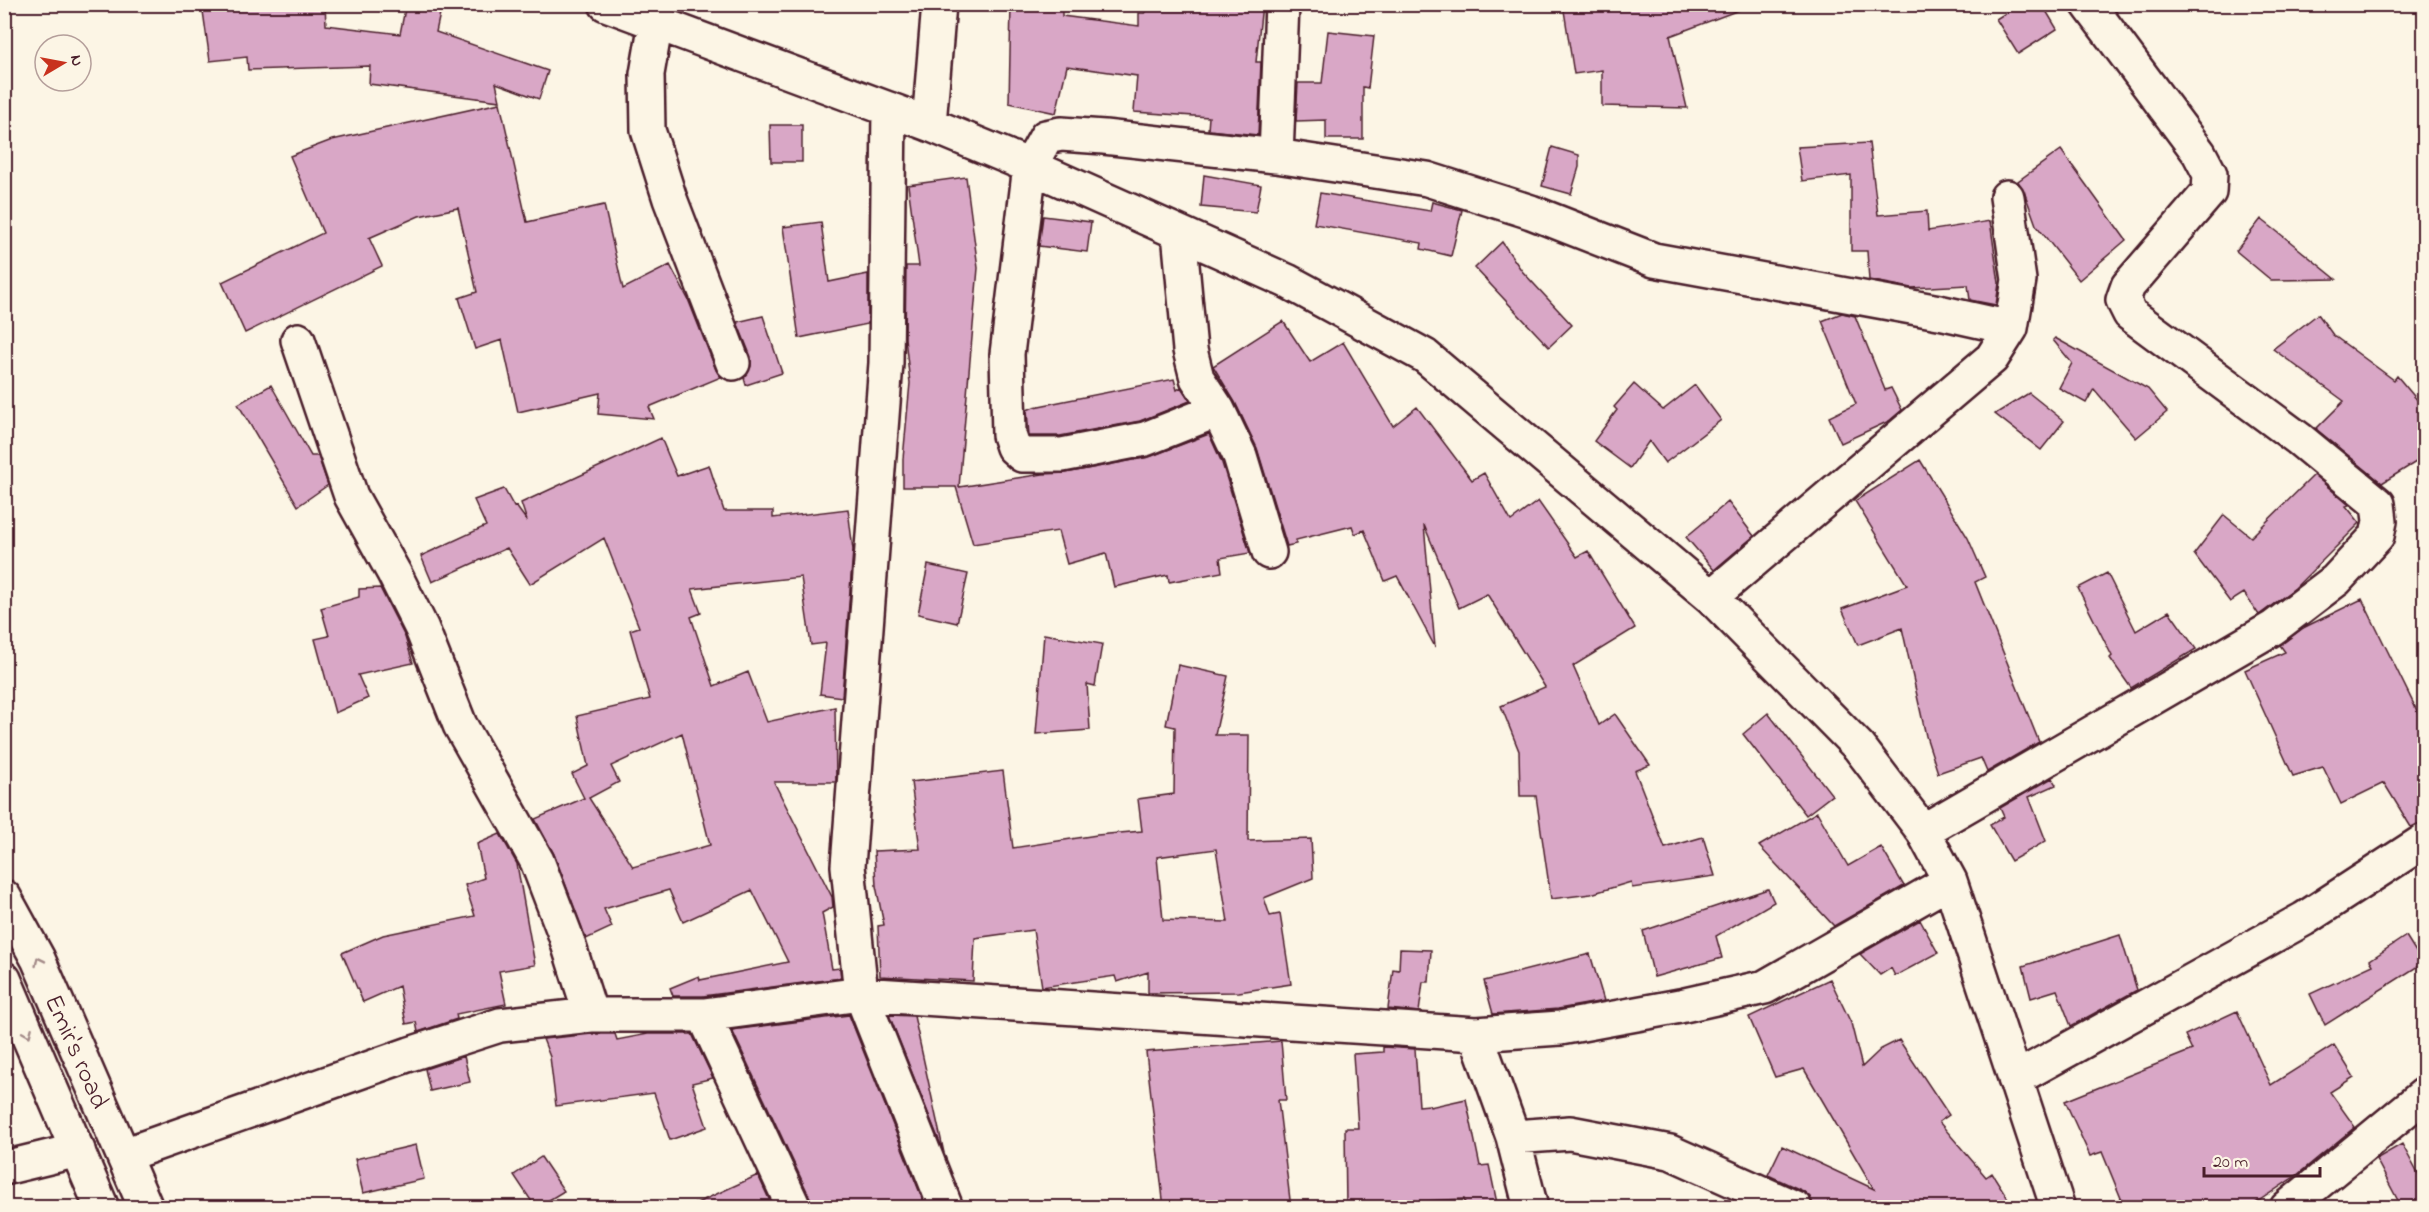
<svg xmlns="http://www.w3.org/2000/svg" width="2429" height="1212" font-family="'Indie Flower',sans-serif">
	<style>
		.building { fill: #d9a7c6; stroke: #4a1f2b; stroke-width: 1.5; fill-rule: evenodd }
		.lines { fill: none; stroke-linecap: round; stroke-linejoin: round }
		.minor-casing { stroke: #4a1f2b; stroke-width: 38 }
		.major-casing { stroke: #4a1f2b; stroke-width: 38 }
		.minor { stroke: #fcf5e5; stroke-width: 33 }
		.major { stroke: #fcf5e5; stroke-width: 33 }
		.oneway { stroke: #a38a88 }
		.labels { text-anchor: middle; stroke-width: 6; stroke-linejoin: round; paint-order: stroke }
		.street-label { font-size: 26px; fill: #4a1f2b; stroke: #fcf5e5 }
	</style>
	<rect width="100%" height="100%" fill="#fcf5e5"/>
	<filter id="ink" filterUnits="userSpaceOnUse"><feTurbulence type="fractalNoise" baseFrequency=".0167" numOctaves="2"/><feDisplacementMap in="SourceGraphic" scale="12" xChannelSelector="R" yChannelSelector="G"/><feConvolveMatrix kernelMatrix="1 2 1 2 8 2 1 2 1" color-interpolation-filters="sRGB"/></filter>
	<g filter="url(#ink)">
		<path class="building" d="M 202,4 L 325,4 L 326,25 L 400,34 L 406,4 L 442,4 L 436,32 L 548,71 L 539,99 L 496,83 L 500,101 L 369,84 L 370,66 L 248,70 L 247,57 L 210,61 Z
			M 1011,4 L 1062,4 L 1062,16 L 1139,26 L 1139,13 L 1145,13 L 1145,4 L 1262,4 L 1256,62 L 1261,62 L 1258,135 L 1208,130 L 1209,117 L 1134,112 L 1137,76 L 1067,66 L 1056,113 L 1009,103 Z
			M 1563,4 L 1747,4 L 1747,7 L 1670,36 L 1687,108 L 1602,106 L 1602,70 L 1574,74 Z
			M 2020,4 L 2042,4 L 2057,29 L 2018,54 L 1996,19 Z
			M 1328,31 L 1374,36 L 1368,88 L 1363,87 L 1363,139 L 1326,139 L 1326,120 L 1296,121 L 1298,83 L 1322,83 Z
			M 500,103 L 527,222 L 604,205 L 623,289 L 670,265 L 688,299 L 716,370 L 721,377 L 649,407 L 654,419 L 598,414 L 600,393 L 518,412 L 502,340 L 475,349 L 459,298 L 477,292 L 458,208 L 419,216 L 369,238 L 382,266 L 245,333 L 222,282 L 323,233 L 290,156 L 332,140 Z
			M 770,125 L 802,125 L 802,162 L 771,162 Z
			M 1869,143 L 1878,215 L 1927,211 L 1928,231 L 1990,221 L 1999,283 L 1996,305 L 1970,300 L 1968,285 L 1911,288 L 1869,280 L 1867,251 L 1851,251 L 1851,175 L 1802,181 L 1797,147 Z
			M 1552,147 L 1579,155 L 1579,167 L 1571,194 L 1542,186 Z
			M 2061,150 L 2126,240 L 2079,280 L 2036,225 L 2025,194 L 2018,181 Z
			M 1204,175 L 1261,185 L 1256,212 L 1201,207 Z
			M 966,177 L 978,268 L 959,487 L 1043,474 L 1066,473 L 1149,457 L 1209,434 L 1222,463 L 1250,553 L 1220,558 L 1222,572 L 1169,582 L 1168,575 L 1114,587 L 1106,553 L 1067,564 L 1058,531 L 973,544 L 956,487 L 903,487 L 903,459 L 910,383 L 905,338 L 906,266 L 919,266 L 908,185 Z
			M 1320,193 L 1430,211 L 1432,202 L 1462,210 L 1451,256 L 1421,249 L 1422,243 L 1314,224 Z
			M 1043,216 L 1091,222 L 1087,252 L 1039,246 Z
			M 2261,219 L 2288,240 L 2336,279 L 2271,280 L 2236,251 Z
			M 821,222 L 829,282 L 868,274 L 868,324 L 799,338 L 783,227 Z
			M 1502,242 L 1522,271 L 1572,325 L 1549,347 L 1475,268 Z
			M 1842,313 L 1855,316 L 1885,390 L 1891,388 L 1902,410 L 1889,421 L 1841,443 L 1829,417 L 1856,404 L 1822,321 Z
			M 2318,314 L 2333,335 L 2394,380 L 2397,376 L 2424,408 L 2424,457 L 2382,483 L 2316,429 L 2344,401 L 2273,349 Z
			M 763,316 L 782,373 L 746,385 L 744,378 L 751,366 L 751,357 L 737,322 Z
			M 1283,321 L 1310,362 L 1343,342 L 1393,426 L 1417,407 L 1472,480 L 1484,473 L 1511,521 L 1538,501 L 1577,557 L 1588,551 L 1635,628 L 1573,666 L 1599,725 L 1615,714 L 1650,765 L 1635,771 L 1665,848 L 1703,837 L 1715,876 L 1632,888 L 1631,882 L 1591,894 L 1551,899 L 1536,796 L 1520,796 L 1519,751 L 1501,706 L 1545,687 L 1487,594 L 1459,608 L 1424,525 L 1435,647 L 1397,576 L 1385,581 L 1364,530 L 1355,534 L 1352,526 L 1296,540 L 1296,544 L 1287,546 L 1257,448 L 1235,402 L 1213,366 Z
			M 2055,338 L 2148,389 L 2167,412 L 2136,438 L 2094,389 L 2086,403 L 2059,388 L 2072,363 L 2053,340 Z
			M 1174,379 L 1177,390 L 1181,387 L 1190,401 L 1140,421 L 1060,436 L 1029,436 L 1027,410 L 1034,407 Z
			M 1634,384 L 1663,410 L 1695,385 L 1721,420 L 1665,463 L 1649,441 L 1630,468 L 1594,441 L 1617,410 L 1614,407 Z
			M 271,385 L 311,456 L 318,456 L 328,485 L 298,506 L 238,404 Z
			M 2029,393 L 2064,421 L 2041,450 L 1995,414 Z
			M 661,438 L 677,476 L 709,465 L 724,511 L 773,511 L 773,518 L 848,509 L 853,550 L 842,697 L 820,694 L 826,643 L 811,645 L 801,577 L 692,589 L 701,613 L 691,617 L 714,686 L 748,672 L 767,722 L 835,707 L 836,782 L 774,782 L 832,897 L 833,907 L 822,913 L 832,969 L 840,968 L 841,978 L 703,996 L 673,996 L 670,988 L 699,976 L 700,980 L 788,962 L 752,890 L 683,922 L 669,890 L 604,909 L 612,927 L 586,939 L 554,854 L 535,819 L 584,798 L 572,774 L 588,766 L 577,716 L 650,699 L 630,630 L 639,627 L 604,538 L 530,584 L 507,548 L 432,582 L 421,556 L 486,526 L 474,500 L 504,489 L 514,507 L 516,506 L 527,521 L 521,503 ZM 682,733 L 710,845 L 633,867 L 589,798 L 619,782 L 611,766 Z
			M 1920,460 L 1968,538 L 1985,577 L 1975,582 L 2039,742 L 1987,772 L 1981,758 L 1938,773 L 1926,736 L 1902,628 L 1858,645 L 1842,609 L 1907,585 L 1855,501 Z
			M 2314,475 L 2349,505 L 2346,506 L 2360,523 L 2295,588 L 2259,615 L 2244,593 L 2230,602 L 2194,554 L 2224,515 L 2251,537 Z
			M 1728,502 L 1754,536 L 1714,570 L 1686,537 Z
			M 928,565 L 968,574 L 957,623 L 918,614 Z
			M 2107,573 L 2136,631 L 2169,611 L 2196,649 L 2131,688 L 2110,658 L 2112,656 L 2078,588 Z
			M 380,588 L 405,637 L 413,663 L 358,675 L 368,698 L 335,713 L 315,639 L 329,636 L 321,608 L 359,597 L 359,589 Z
			M 2362,599 L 2424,725 L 2424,823 L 2411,827 L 2384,783 L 2341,804 L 2323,767 L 2293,776 L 2245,670 L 2285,652 L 2280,645 L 2303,628 Z
			M 1044,634 L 1102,644 L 1095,686 L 1087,684 L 1090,730 L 1036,734 Z
			M 1178,665 L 1228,676 L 1215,735 L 1249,735 L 1248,841 L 1311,839 L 1313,878 L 1264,898 L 1270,916 L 1280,914 L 1291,984 L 1239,992 L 1148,993 L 1148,972 L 1117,982 L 1115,976 L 1042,987 L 1033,930 L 975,938 L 973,981 L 880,976 L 878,926 L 884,925 L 876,886 L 874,851 L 920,849 L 911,782 L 1003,771 L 1013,848 L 1097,835 L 1142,831 L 1138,799 L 1174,794 L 1175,727 L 1166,725 ZM 1216,849 L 1228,922 L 1163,920 L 1157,857 Z
			M 1768,713 L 1832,795 L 1806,815 L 1743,734 Z
			M 2052,778 L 2056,785 L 2029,797 L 2046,841 L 2011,861 L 1990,825 L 2004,817 L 2000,808 Z
			M 1817,812 L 1848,866 L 1881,847 L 1904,886 L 1834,926 L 1759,846 Z
			M 500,834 L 517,864 L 535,965 L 499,971 L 506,1004 L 456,1014 L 457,1019 L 418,1032 L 416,1022 L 406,1024 L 399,986 L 363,1002 L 342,953 L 383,935 L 475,916 L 465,885 L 484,878 L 477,844 Z
			M 1768,889 L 1774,902 L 1716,936 L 1722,958 L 1654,977 L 1643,931 Z
			M 1920,920 L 1938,953 L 1895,976 L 1891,968 L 1880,975 L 1860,954 Z
			M 2120,935 L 2137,990 L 2071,1026 L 2057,990 L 2031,998 L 2023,966 Z
			M 2406,936 L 2423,963 L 2325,1025 L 2310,994 L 2373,965 L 2370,960 Z
			M 1400,949 L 1431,950 L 1429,982 L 1423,982 L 1419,1012 L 1388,1009 L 1393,969 L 1399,970 Z
			M 1590,954 L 1604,1001 L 1558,1009 L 1493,1014 L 1484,981 Z
			M 1830,979 L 1851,1023 L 1862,1067 L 1881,1049 L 1899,1040 L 1949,1115 L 1939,1122 L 1986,1177 L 1992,1173 L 2014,1208 L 1819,1208 L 1813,1205 L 1810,1197 L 1803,1191 L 1768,1175 L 1782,1146 L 1874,1189 L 1804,1069 L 1775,1077 L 1749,1017 Z
			M 2237,1011 L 2271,1085 L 2334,1045 L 2354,1077 L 2330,1092 L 2355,1127 L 2297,1175 L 2248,1208 L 2125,1208 L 2102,1152 L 2090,1156 L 2065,1101 L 2192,1050 L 2185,1035 Z
			M 849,1015 L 926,1208 L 812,1208 L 811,1200 L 732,1030 Z
			M 889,1015 L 914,1016 L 944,1153 Z
			M 592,1034 L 615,1034 L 617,1040 L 648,1034 L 692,1034 L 713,1078 L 692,1083 L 707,1127 L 670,1140 L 654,1093 L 556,1106 L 550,1057 L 543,1039 Z
			M 1281,1041 L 1286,1100 L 1278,1100 L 1291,1208 L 1164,1208 L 1146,1052 Z
			M 1383,1047 L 1415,1049 L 1419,1106 L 1429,1105 L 1430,1107 L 1466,1099 L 1480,1166 L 1489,1165 L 1498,1208 L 1466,1208 L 1464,1199 L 1384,1203 L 1385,1208 L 1346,1208 L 1345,1128 L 1358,1128 L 1353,1054 L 1383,1052 Z
			M 464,1056 L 470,1082 L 430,1091 L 425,1069 Z
			M 2402,1144 L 2424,1185 L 2424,1201 L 2412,1208 L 2402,1208 L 2376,1159 Z
			M 416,1145 L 424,1179 L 363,1193 L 355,1159 Z
			M 541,1157 L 564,1191 L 536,1208 L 514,1175 Z
			M 758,1175 L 773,1208 L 686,1208 Z"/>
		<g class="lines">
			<g class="minor-casing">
				<path id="minor" d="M 606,4 L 929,124 L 1030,166 L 1287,281 L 1425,356 L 1711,597 L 1859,747 L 1923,831 L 1950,881 L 2058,1208
					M 656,22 L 647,74 L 648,130 L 670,199 L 733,363
					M 889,109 L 886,363 L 848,866 L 861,994 L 946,1208
					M 929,124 L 939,4
					M 1276,156 L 1282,4
					M 1179,233 L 1190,350 L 1197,378 L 1218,410 L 1240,456 L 1269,552
					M 298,340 L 351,496 L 394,573 L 422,629 L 460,725 L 537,861 L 565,934 L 591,1015
					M 1218,410 L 1145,439 L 1062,455 L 1022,455 L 1013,447 L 1009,435 L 1007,354 L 1030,166 L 1046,137 L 1061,134 L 1104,137 L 1276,156 L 1427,179 L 1531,212 L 1654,260 L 1939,312 L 2011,328
					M 1711,597 L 1992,358 L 2011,328 L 2019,280 L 2007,197
					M 1923,831 L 2273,628 L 2336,580 L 2377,536 L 2380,521 L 2378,504 L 2299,439 L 2130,314 L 2123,300 L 2128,286 L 2209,192 L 2210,174 L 2199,153 L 2088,4
					M 704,1015 L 794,1208
					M 1476,1034 L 1513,1137 L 1531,1208
					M 2015,1079 L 2304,919 L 2424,841
					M 1513,1137 L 1570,1133 L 1670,1152 L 1795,1208
					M 124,1155 L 410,1054 L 500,1025 L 591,1015 L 704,1015 L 861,994 L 1476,1034 L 1560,1028 L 1680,1006 L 1765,987 L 1950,881
					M 4,1168 L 78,1150
					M 2287,1208 L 2424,1095"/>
			</g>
			<g class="major-casing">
				<path id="major" d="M 4,897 L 38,959 L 146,1208
					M 4,979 L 102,1208"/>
			</g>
			<use href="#minor" class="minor"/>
			<use href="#major" class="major"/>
		</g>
		<defs><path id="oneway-chevron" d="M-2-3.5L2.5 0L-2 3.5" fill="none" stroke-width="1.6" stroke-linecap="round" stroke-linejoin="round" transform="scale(1.5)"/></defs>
		<g class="oneway">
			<use href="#oneway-chevron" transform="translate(39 961) rotate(-116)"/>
			<use href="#oneway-chevron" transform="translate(28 1033) rotate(67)"/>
		</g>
	</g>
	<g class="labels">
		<g class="street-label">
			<text transform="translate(78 1051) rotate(66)" y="9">Emir's road</text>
		</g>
	</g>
	<rect width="2429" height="1212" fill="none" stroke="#fcf5e5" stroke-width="24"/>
	<rect x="12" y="12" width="2405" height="1188" fill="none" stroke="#4a1f2b" stroke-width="2" filter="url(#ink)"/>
	<g transform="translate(63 63) rotate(80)"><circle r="28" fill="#fcf5e5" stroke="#b59f9b" stroke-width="1.5"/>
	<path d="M0-4.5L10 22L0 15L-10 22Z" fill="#c8321e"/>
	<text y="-9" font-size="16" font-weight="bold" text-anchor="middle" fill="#4a1f2b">N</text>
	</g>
	<path d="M2204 1167v9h116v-9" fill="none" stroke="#4a1f2b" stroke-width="3"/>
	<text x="2213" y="1167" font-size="18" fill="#4a1f2b" stroke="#fcf5e5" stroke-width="4.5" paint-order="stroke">20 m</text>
</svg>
